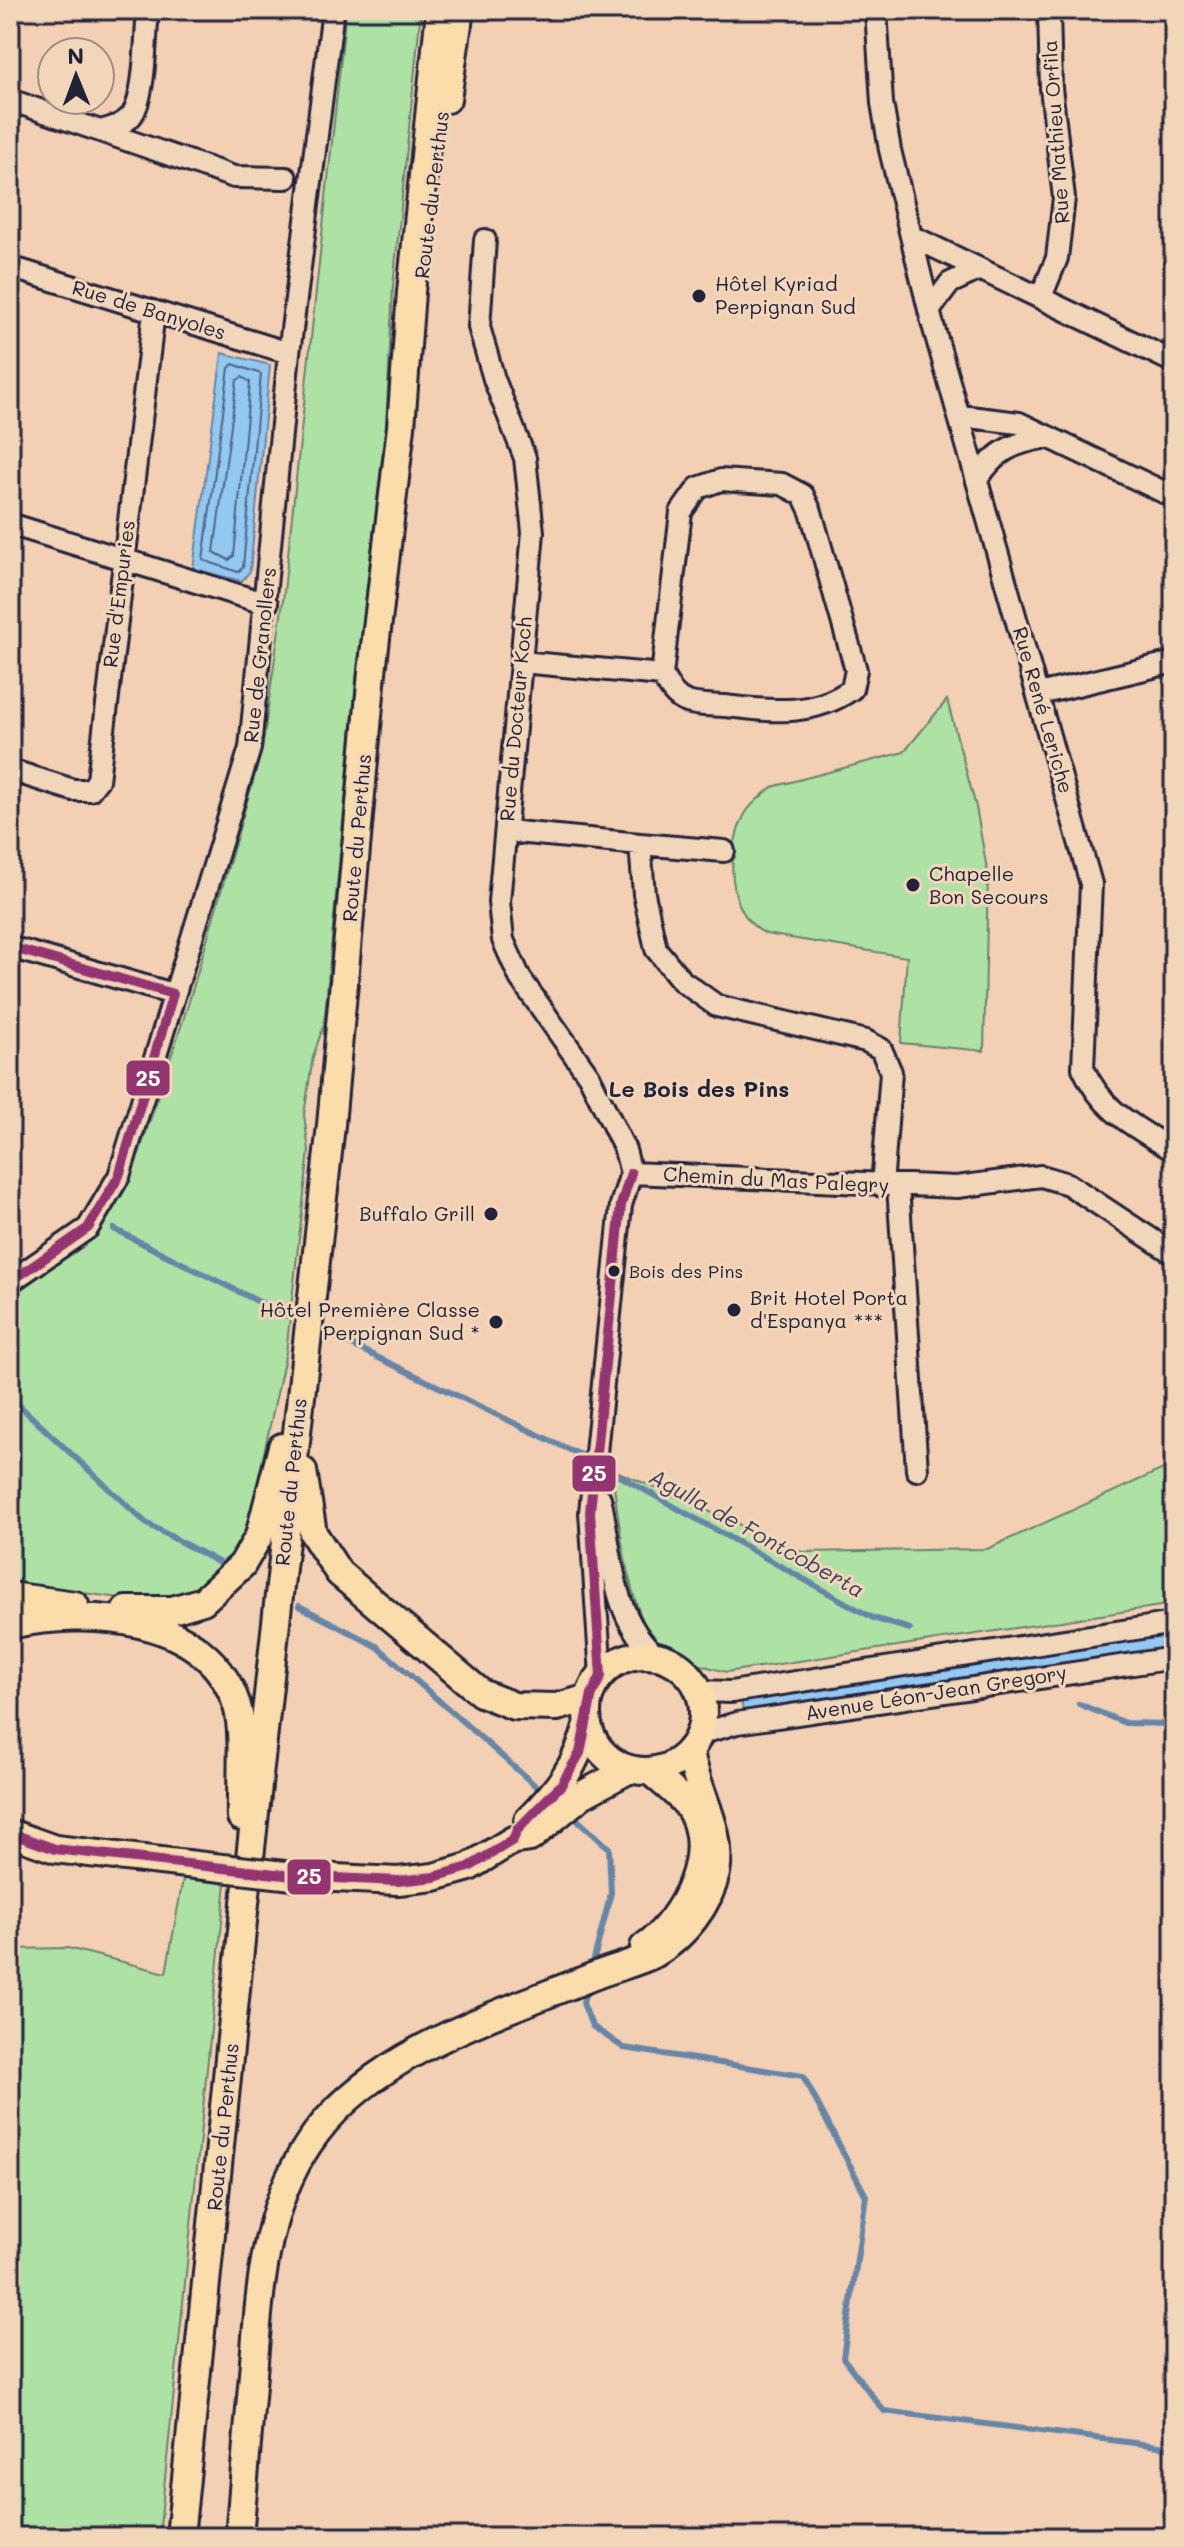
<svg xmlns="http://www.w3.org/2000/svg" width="1184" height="2547" font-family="Mali,sans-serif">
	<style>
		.green { fill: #ade2a4; stroke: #688270; stroke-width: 2 }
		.water { fill: #93c8f1; stroke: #6686a8; stroke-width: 2 }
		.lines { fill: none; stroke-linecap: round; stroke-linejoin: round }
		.shore { stroke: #4f6484; stroke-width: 2 }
		.stream { stroke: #6686a8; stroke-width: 6 }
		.minor-casing { stroke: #22223b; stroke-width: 26 }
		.major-casing { stroke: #22223b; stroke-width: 32 }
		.minor { stroke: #f2d6b9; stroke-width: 20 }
		.major { stroke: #fbddab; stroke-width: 26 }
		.major-bridge-casing { stroke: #22223b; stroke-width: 32; stroke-linecap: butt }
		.major-bridge { stroke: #fbddab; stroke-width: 26 }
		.bus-1-casing { stroke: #f2d6b9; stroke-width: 16 }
		.bus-1 { stroke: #943471; stroke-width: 10 }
		.poi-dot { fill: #22223b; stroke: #f2d6b9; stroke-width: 3 }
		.labels { text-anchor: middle; stroke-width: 6; stroke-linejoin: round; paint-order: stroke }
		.bus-label { font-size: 18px; fill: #22223b; stroke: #f2d6b9; text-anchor: start }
		.street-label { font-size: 20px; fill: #22223b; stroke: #f2d6b9 }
		.poi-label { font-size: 20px; fill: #22223b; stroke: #f2d6b9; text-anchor: start }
		.neighbourhood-label { font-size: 22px; font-weight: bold; fill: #22223b; stroke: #f2d6b9 }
		.water-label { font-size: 22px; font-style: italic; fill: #39435f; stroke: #f2d6b9 }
		.line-badge { stroke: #f2d6b9; stroke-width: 3 }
		.badge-label { font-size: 22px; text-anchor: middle; font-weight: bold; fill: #fff }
	</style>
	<rect width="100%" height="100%" fill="#f3d0b4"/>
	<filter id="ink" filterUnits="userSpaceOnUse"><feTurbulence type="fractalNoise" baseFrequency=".0125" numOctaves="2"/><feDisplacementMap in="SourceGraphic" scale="16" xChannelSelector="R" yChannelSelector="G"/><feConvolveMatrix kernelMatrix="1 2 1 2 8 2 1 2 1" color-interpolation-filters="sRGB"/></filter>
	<g filter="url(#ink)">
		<path class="green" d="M 346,10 L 421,10 L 393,286 L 386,426 L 357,671 L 324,1024 L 313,1057 L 304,1115 L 309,1151 L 286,1352 L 247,1531 L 232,1557 L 197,1590 L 170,1597 L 120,1598 L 10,1583 L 10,1297 L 97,1236 L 130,1181 L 188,1005 L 262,750 L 283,601 Z
			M 947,700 L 976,807 L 988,875 L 984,1051 L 901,1043 L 907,957 L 766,934 C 725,914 726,849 745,814 C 751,803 763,795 772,787 L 904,752 Z
			M 1174,1464 L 1174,1604 L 726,1672 C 705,1666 681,1661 662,1648 C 628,1623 617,1510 612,1469 L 802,1552 L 987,1549 Z
			M 183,1879 L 226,1883 L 159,2537 L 10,2537 L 10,1949 L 68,1948 L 166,1973 Z"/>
		<path class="water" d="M 222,353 L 270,365 L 250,571 L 242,581 L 193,569 Z
			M 1174,1629 L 1174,1650 L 743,1714 L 741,1695 Z"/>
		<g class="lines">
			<path class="shore" d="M 233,364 L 261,374 L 243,567 L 238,572 L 203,560 L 229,368 Z
				M 242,377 L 250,382 L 234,556 L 229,560 L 214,552 L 237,380 Z"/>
			<path class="stream" d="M 114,1229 L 287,1316
				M 331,1335 L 591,1460
				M 10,1397 L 146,1523 L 225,1566
				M 600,1465 L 873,1618 L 910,1629
				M 299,1606 L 378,1647 L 538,1788
				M 1079,1704 L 1125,1723 L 1174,1724
				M 573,1816 L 609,1848 L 611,1893 L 594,1959
				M 585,1996 L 583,2003 L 592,2026 L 624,2048 L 803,2076 L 866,2196 L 843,2358 L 884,2411 L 1174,2448"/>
			<g class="minor-casing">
				<path id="minor" d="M 876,10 L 882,103 L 890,150 L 931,318 L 1091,884 L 1083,1068 C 1103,1113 1135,1126 1174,1151
					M 10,100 L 234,177 L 286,178
					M 104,130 C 114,127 125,124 132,115 C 146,94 145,37 148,10
					M 911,236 L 1174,362
					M 485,240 L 479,327 L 494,379 L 525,458 L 533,532 L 499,902 L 503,940 L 520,978 L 589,1076 L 625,1150 L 631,1173
					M 10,267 L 289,353
					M 1041,297 L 1057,258 L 1064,198 L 1051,88 L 1049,10
					M 929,311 L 950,283 L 980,269
					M 961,416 L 1019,423 L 1174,497
					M 978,479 C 995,450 1016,442 1049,437
					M 10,524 L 267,604
					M 521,662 L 662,675 L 681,512 L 698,488 L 721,480 L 782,484 L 803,495 L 811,512 L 856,670 L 852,689 C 813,717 771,711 725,706 C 713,705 698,706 687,702 C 674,698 668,685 662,675
					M 1039,694 L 1174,662
					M 10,770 L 73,790 L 90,790 L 98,780 L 154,312
					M 506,831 L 640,844 L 644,894 L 656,949 L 682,981 L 717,1006 L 866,1041 L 881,1049 L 891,1072 L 882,1186
					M 640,844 L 724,851
					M 10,947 L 173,994
					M 631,1173 L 957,1187 L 1041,1176 L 1068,1184 L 1174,1254
					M 898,1186 L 917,1470
					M 10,1282 L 88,1228 L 119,1176 L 250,748 L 289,353 L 333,10
					M 600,1498 C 613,1554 610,1617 657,1656
					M 601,1676 L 590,1512 L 621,1205 L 631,1173
					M 699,1691 L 731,1692 L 1174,1623
					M 699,1734 L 737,1723 L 1174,1658"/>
			</g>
			<g class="major-casing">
				<path id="major" d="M 447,99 L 460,10
					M 303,1471 L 313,1533 L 339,1573 L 481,1693 L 514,1706 L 557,1707 L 589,1698
					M 10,1596 L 75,1605
					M 126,1610 L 172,1610 L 203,1601 L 242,1565 L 259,1536 L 282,1447
					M 10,1625 C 88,1608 209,1614 237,1706 C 245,1731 240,1789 241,1817
					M587 1713a58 58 0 1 1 116 0a58 58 0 1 1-116 0Z
					M 528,1820 C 558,1790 577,1765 588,1724
					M 10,1833 L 55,1849 L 187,1864
					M 293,1876 L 398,1881 L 434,1877 L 469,1867 L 513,1840 L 530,1838 L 582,1795 L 630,1769
					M 644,1947 C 684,1919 719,1850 687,1805 C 677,1793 662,1782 650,1771
					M 180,2537 L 243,1921 L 331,1125 L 372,672 L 401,427 L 411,292 L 440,10
					M 239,2537 C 244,2483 248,2428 253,2374 C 260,2290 263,2202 317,2132 C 380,2049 505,2012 599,1974 C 617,1967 639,1962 656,1953 C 684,1937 709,1905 716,1873 C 724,1829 697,1794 690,1751"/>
			</g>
			<use href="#minor" class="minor"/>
			<use href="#major" class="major"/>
			<g class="major-bridge-casing">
				<path id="major-bridge" d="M 187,1864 L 293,1876"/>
			</g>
			<use href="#major-bridge" class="major-bridge"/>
			<g class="bus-1-casing">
				<path id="bus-1" d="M 10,947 L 173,994 L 119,1176 L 88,1228 L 10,1282
					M 10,1833 L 55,1849 L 293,1876 L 398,1881 L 434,1877 L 469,1867 L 513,1840 L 517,1830 L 561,1785 L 580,1753 L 592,1694 L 601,1676 L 590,1512 L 621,1205 L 631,1173"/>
			</g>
			<use href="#bus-1" class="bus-1"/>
		</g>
	</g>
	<g class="poi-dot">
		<circle cx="699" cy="296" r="8"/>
		<circle cx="913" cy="885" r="8"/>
		<circle cx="491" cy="1214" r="8"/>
		<circle cx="614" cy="1271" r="7"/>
		<circle cx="734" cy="1310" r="8"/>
		<circle cx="496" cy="1322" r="8"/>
	</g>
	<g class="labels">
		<g class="bus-label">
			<text x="629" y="1278">Bois des Pins</text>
		</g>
		<g class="street-label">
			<text transform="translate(1056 132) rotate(-94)" y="7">Rue Mathieu Orfila</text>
			<text transform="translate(432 195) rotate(-83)" y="7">Route du Perthus</text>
			<text transform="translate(149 310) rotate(17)" y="7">Rue de Banyoles</text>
			<text transform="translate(119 594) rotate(-83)" y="7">Rue d'Empuries</text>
			<text transform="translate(260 655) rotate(-84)" y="7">Rue de Granollers</text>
			<text transform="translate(1043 710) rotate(74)" y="7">Rue René Leriche</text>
			<text transform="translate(516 719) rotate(-85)" y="7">Rue du Docteur Koch</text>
			<text transform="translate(357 838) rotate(-85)" y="7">Route du Perthus</text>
			<text transform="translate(776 1180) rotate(3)" y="7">Chemin du Mas Palegry</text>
			<text transform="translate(291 1482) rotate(-84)" y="7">Route du Perthus</text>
			<text transform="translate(936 1693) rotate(-9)" y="7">Avenue Léon-Jean Gregory</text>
			<text transform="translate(223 2127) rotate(-84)" y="7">Route du Perthus</text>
		</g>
		<g class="poi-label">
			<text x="715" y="291">Hôtel Kyriad<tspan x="715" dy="23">Perpignan Sud</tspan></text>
			<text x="929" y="881">Chapelle<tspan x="929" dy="23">Bon Secours</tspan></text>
			<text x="475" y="1221" text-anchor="end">Buffalo Grill</text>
			<text x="750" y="1305">Brit Hotel Porta<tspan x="750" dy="23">d'Espanya ***</tspan></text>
			<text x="480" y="1317" text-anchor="end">Hôtel Première Classe<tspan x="480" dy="23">Perpignan Sud *</tspan></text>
		</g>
		<g class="neighbourhood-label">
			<text x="699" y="1097">Le Bois des Pins</text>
		</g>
		<g class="water-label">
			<text transform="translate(757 1533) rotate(29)" y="8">Agulla de Fontcoberta</text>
		</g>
	</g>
	<g class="line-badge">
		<rect x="125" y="1059" width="46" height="38" rx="8" fill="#943471"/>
		<rect x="571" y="1454" width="46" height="39" rx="8" fill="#943471"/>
		<rect x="286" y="1858" width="46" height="38" rx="8" fill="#943471"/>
	</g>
	<g class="badge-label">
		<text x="148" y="1086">25</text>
		<text x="594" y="1481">25</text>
		<text x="309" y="1884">25</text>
	</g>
	<rect width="1184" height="2547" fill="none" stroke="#f2d6b9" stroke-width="40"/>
	<rect x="20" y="20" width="1144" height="2507" fill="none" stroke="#22223b" stroke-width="3" filter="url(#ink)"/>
	<g transform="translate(76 76) rotate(359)"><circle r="38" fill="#f2d6b9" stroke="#9f8e87" stroke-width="2"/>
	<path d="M0-6L14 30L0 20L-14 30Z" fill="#22223b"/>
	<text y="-12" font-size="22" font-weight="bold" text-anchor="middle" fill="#22223b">N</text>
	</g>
</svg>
